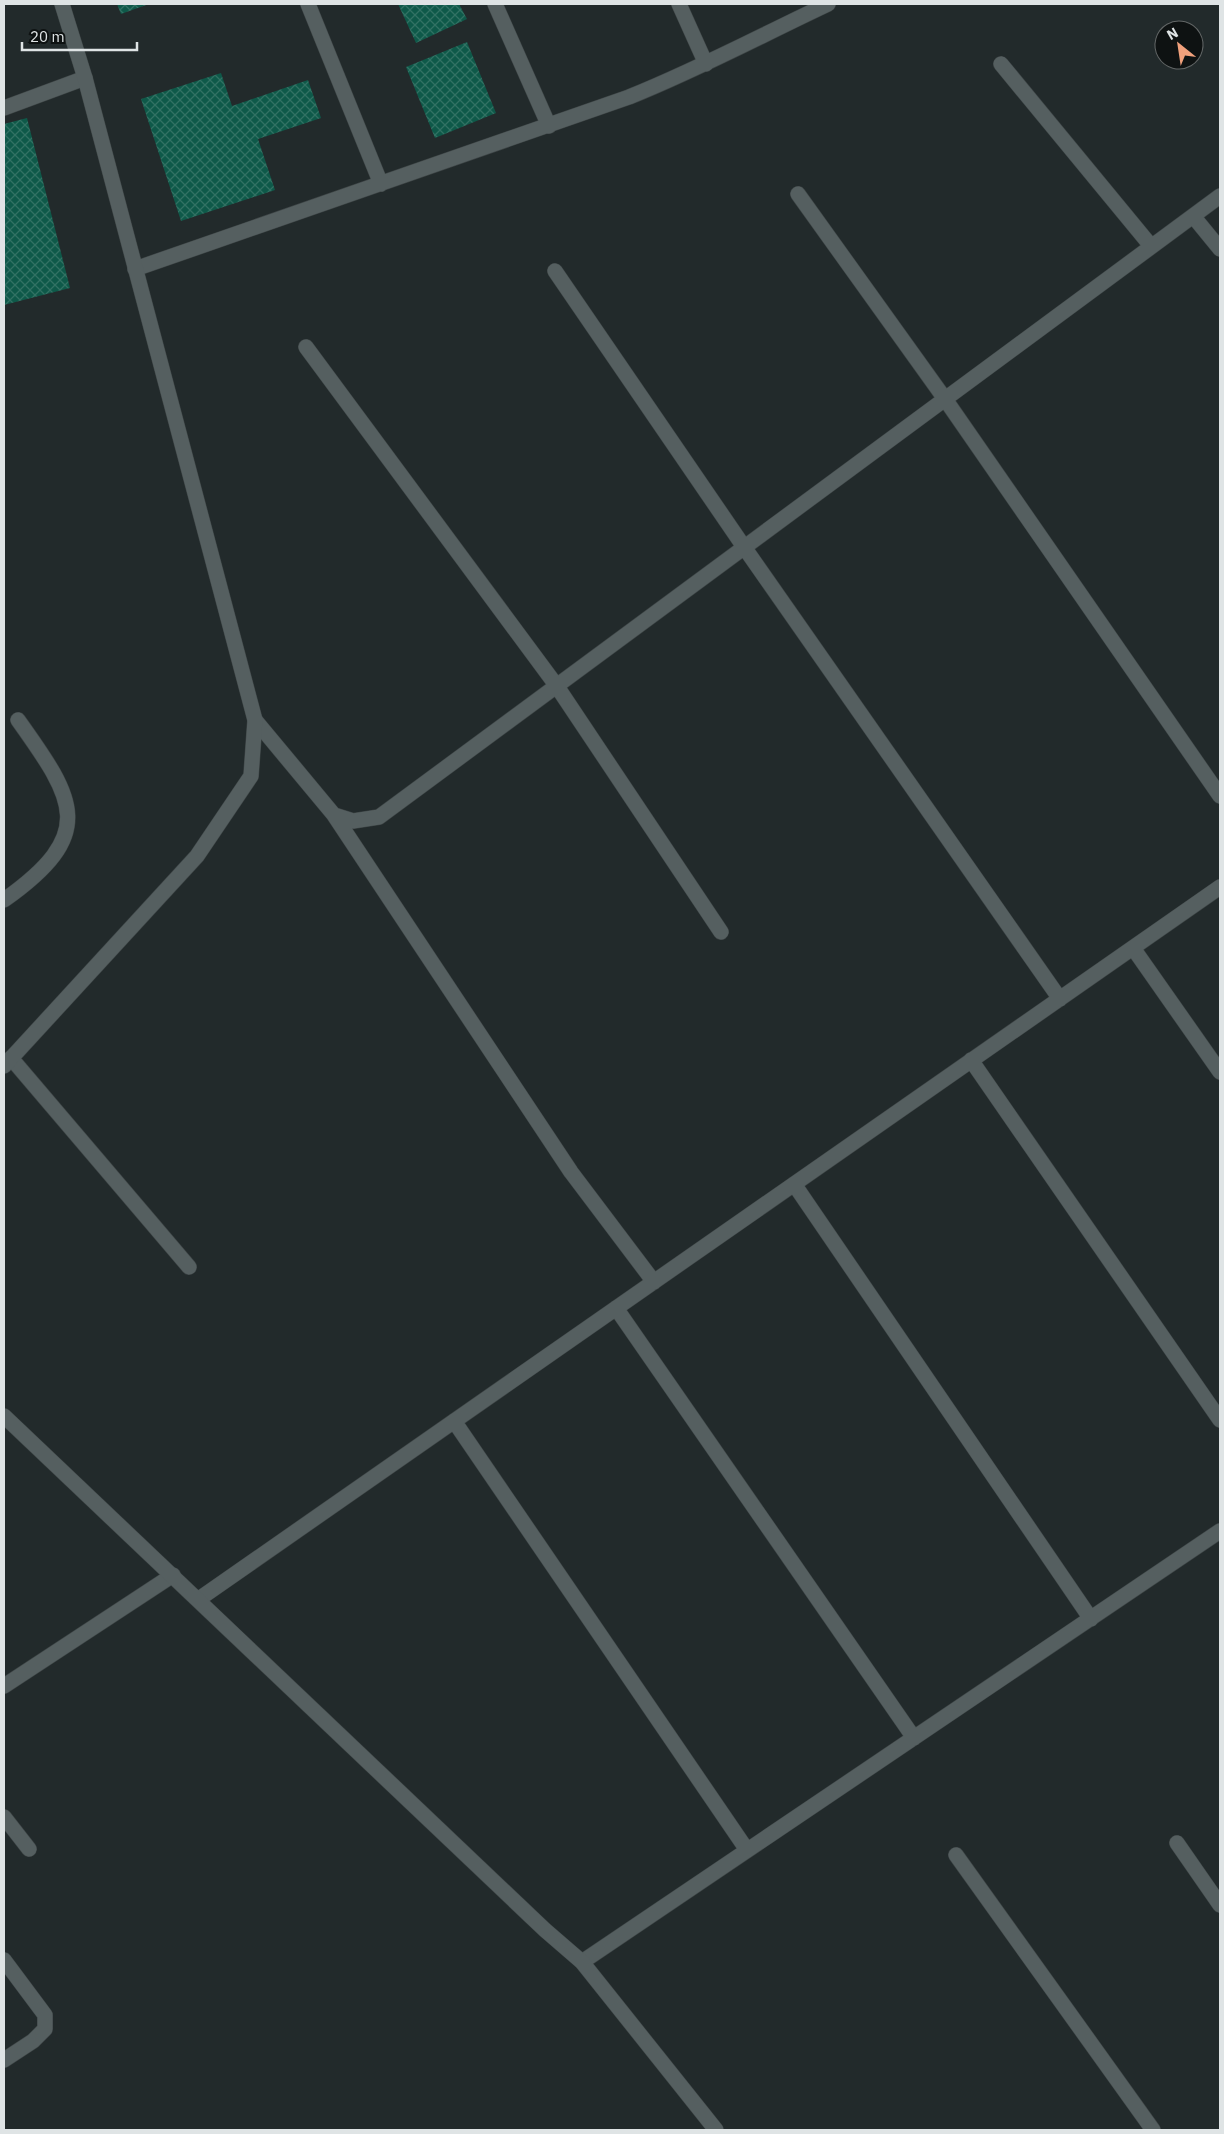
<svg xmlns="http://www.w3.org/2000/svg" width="1224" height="2134" font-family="'IBM Plex Sans',sans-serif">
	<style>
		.building { fill: url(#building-cross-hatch) }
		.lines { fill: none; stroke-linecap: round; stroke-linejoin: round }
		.service-casing { stroke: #3e4546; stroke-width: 16 }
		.minor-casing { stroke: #3e4546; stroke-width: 16 }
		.tertiary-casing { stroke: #3e4546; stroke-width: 16 }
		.service { stroke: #555f60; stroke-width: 15 }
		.minor { stroke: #555f60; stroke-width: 15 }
		.tertiary { stroke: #555f60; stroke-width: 15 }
	</style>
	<defs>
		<pattern id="building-cross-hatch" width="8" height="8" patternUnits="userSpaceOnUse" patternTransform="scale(1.25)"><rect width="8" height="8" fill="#0e5949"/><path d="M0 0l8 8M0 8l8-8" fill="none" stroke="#317163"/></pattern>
	</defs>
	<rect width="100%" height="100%" fill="#222a2b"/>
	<path class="building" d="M 117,4 L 149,4 L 121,14 Z
		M 398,4 L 459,4 L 467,19 L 416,43 Z
		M 467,42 L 496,113 L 435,138 L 406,67 Z
		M 221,73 L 232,106 L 308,80 L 321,118 L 258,139 L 275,190 L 181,221 L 141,99 Z
		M 27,118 L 70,288 L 4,305 L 4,124 Z"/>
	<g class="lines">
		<g class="service-casing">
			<path id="service" d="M 4,900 C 97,834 76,801 18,720
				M 11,1058 L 189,1267
				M 4,1817 L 29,1849
				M 4,1960 L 45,2015 L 45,2029 L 33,2041 L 4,2060"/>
		</g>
		<g class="minor-casing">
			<path id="minor" d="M 308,4 L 381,184
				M 495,4 L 549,126
				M 679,4 L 706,64
				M 1001,64 L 1151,246
				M 4,108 L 85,78
				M 798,194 L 945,399 L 1220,796
				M 1193,216 L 1220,249
				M 135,269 L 629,97 C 697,70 762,35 828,4
				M 555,271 L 744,547 L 1060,999
				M 306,347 L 556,685 L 721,932
				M 255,720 L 334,815 L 353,821 L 379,817 L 1220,196
				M 334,815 L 571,1172 L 654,1282
				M 1133,948 L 1220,1072
				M 971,1060 L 1220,1420
				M 794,1184 L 1091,1619
				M 616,1308 L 914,1738
				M 454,1421 L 747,1850
				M 199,1599 L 1220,887
				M 4,1686 L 173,1575
				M 1177,1843 L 1220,1905
				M 956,1855 L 1153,2130
				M 582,1962 L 1220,1531"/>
		</g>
		<g class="tertiary-casing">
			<path id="tertiary" d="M 4,1066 L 197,856 L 251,776 L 255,720 L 85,78 L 62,4
				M 4,1416 L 545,1930 L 582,1962 L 716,2130"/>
		</g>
		<use href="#service" class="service"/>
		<use href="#minor" class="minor"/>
		<use href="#tertiary" class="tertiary"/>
	</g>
	<rect width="1224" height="2134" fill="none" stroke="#dfe4e5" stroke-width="10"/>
	<g transform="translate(1179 45) rotate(330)"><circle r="24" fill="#0e1212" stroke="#626666"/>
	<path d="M0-4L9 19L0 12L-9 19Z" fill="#f1a17c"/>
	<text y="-8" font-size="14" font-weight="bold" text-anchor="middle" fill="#dfe4e5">N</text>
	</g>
	<path d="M22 42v8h115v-8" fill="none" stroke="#dfe4e5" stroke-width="2.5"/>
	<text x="30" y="42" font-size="15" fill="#dfe4e5" stroke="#0e1212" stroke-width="4" paint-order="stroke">20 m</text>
</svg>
